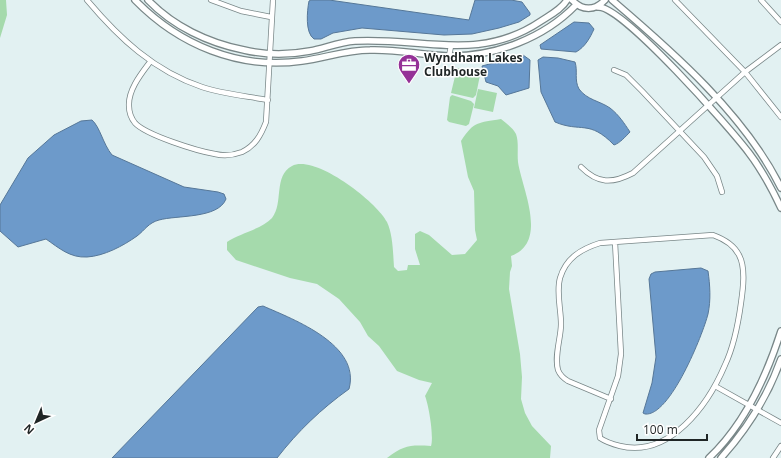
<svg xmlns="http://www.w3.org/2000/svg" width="781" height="458" font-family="'Open Sans',sans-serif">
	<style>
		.green { fill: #a5daac }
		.water { fill: #6d9aca; stroke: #567798 }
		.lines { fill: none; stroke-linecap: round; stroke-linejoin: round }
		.minor-casing { stroke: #798788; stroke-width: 6 }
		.tertiary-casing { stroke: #798788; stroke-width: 8 }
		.minor { stroke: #fff; stroke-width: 4.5 }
		.tertiary { stroke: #fff; stroke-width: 5.5 }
		.labels { text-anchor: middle; stroke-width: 3; stroke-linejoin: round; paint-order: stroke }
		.poi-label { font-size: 12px; font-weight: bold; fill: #1f2525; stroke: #fff; text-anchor: start }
	</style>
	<rect width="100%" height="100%" fill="#e2f1f2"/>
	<path class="green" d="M 0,0 L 6,0 L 7,15 L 0,38 Z
		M 457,68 L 478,73 L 480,75 L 476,95 L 473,98 L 451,93 Z
		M 478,89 L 497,93 L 493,112 L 474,108 Z
		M 452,95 L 471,101 L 474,104 L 469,124 L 466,126 L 449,122 L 447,120 L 450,97 Z
		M 501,119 C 507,124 513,128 516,134 C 519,142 517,153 518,162 C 522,189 549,242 511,256 L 512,266 L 510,272 L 509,289 L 520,354 L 522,377 L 521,399 L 525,413 L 532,426 L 551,446 L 550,458 L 387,458 C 404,445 410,445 431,446 C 434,437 429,406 425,396 L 432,383 L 419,380 L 397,371 L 379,346 L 368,336 L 360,322 L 339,299 L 317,284 L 290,278 L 236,260 L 227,250 L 227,242 C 240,233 262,229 272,218 C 284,203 273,176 292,166 C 315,154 377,202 387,222 C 393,235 393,253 394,267 L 398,271 L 407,270 L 408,265 L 420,265 L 415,249 L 415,234 L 420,231 L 429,235 L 452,255 L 465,254 L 477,240 L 475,230 L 474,191 L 468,177 L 461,141 C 474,121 478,123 501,119 Z"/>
	<path class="water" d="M 311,0 L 329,0 L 469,20 L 475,0 L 511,0 L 522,2 L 530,13 L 530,15 L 519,22 L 499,28 L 472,34 L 444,35 L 362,28 L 333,33 L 321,39 L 314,39 C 305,33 307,11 309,1 Z
		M 574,22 L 589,23 L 594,29 C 590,38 585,47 576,52 L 541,49 L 540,45 Z
		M 523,55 L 530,60 L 529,88 L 506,95 L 498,86 L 486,82 L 482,66 Z
		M 543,57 L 558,58 L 575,62 C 578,71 574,80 579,89 C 587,100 600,101 610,108 C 619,115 624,123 630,132 C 625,137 620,143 614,145 C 589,119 581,133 555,122 L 541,92 L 538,60 Z
		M 92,120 C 100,127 103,144 112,155 L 184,187 L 218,192 L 224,194 L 226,199 C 218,219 177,215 159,220 C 148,223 145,230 137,236 C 123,246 104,256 87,257 C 70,258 59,248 46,239 L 18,247 L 0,231 L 0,205 L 28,158 L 54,135 L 81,121 Z
		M 701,268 L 708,271 C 710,285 711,300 708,314 C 703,334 670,417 645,414 L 643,413 L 652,383 L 656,357 L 649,279 L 651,274 L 655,272 Z
		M 263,306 C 295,320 361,345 349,389 C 321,409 298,431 277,458 L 112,458 L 258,307 Z"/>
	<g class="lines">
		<g class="minor-casing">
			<path id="minor" d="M 87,0 C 119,38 154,71 202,87 C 223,94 246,96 268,100
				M 211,0 L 241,11 L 271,17
				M 675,0 L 745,72 L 781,117
				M 761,0 L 781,22
				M 449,56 L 451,46
				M 150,62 C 141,74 128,90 129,106 C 129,111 131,118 135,123 C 146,135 197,151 215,154 C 223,156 234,155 242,152 C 255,146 261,135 266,122 L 273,0
				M 614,70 L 626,75 L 642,91 L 704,157 L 717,176 L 722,192
				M 581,167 C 598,184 612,184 633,173 L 745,72 L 781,45
				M 715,386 L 781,423
				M 611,399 L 568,381 C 563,378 560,375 558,370 C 554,356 561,338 561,324 C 561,309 556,292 560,278 C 566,258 581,249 600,243 L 713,235 C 724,239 734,245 739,255 C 746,268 743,289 741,303 C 738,325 734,346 725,365 C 708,405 670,458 620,446 C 612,444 606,442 600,438 L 599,430 L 618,376 L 621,354 L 615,242
				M 773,458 L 781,446"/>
		</g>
		<g class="tertiary-casing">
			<path id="tertiary" d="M 135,0 C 179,45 239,70 302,61 C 325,58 346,50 370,50 C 396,49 422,55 448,56 C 495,57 544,38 576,5
				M 148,0 C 173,26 208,43 244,50 C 265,55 289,55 310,51 C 325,48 340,42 355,41 C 422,37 479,63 541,21 C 550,15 562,9 567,0
				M 572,0 C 582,11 595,11 605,0
				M 612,0 C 673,52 745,115 781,188
				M 598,7 C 622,5 731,129 749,153 C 762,170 772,189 781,208
				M 709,458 C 745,424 766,378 781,331
				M 721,458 C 747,429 768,396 781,359"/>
		</g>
		<use href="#minor" class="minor"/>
		<use href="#tertiary" class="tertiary"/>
	</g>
	<defs>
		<g id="office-pin" transform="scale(1.15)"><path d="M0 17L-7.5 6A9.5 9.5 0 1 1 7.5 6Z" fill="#953197" stroke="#fff"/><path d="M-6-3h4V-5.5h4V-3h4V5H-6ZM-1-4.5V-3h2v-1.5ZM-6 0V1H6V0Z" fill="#fff"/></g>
	</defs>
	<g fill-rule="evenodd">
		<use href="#office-pin" x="409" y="65"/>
	</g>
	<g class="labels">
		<g class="poi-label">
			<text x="424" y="62">Wyndham Lakes<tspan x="424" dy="14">Clubhouse</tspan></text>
		</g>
	</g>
	<g transform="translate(36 422) rotate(224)" stroke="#ffffff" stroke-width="3" paint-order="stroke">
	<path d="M0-3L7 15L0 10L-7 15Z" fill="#1f2525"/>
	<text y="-6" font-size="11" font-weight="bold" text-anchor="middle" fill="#1f2525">N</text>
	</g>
	<path d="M637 434v6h70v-6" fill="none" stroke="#1f2525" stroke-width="2"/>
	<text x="643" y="434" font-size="12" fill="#1f2525" stroke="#ffffff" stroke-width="3" paint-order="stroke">100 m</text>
</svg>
